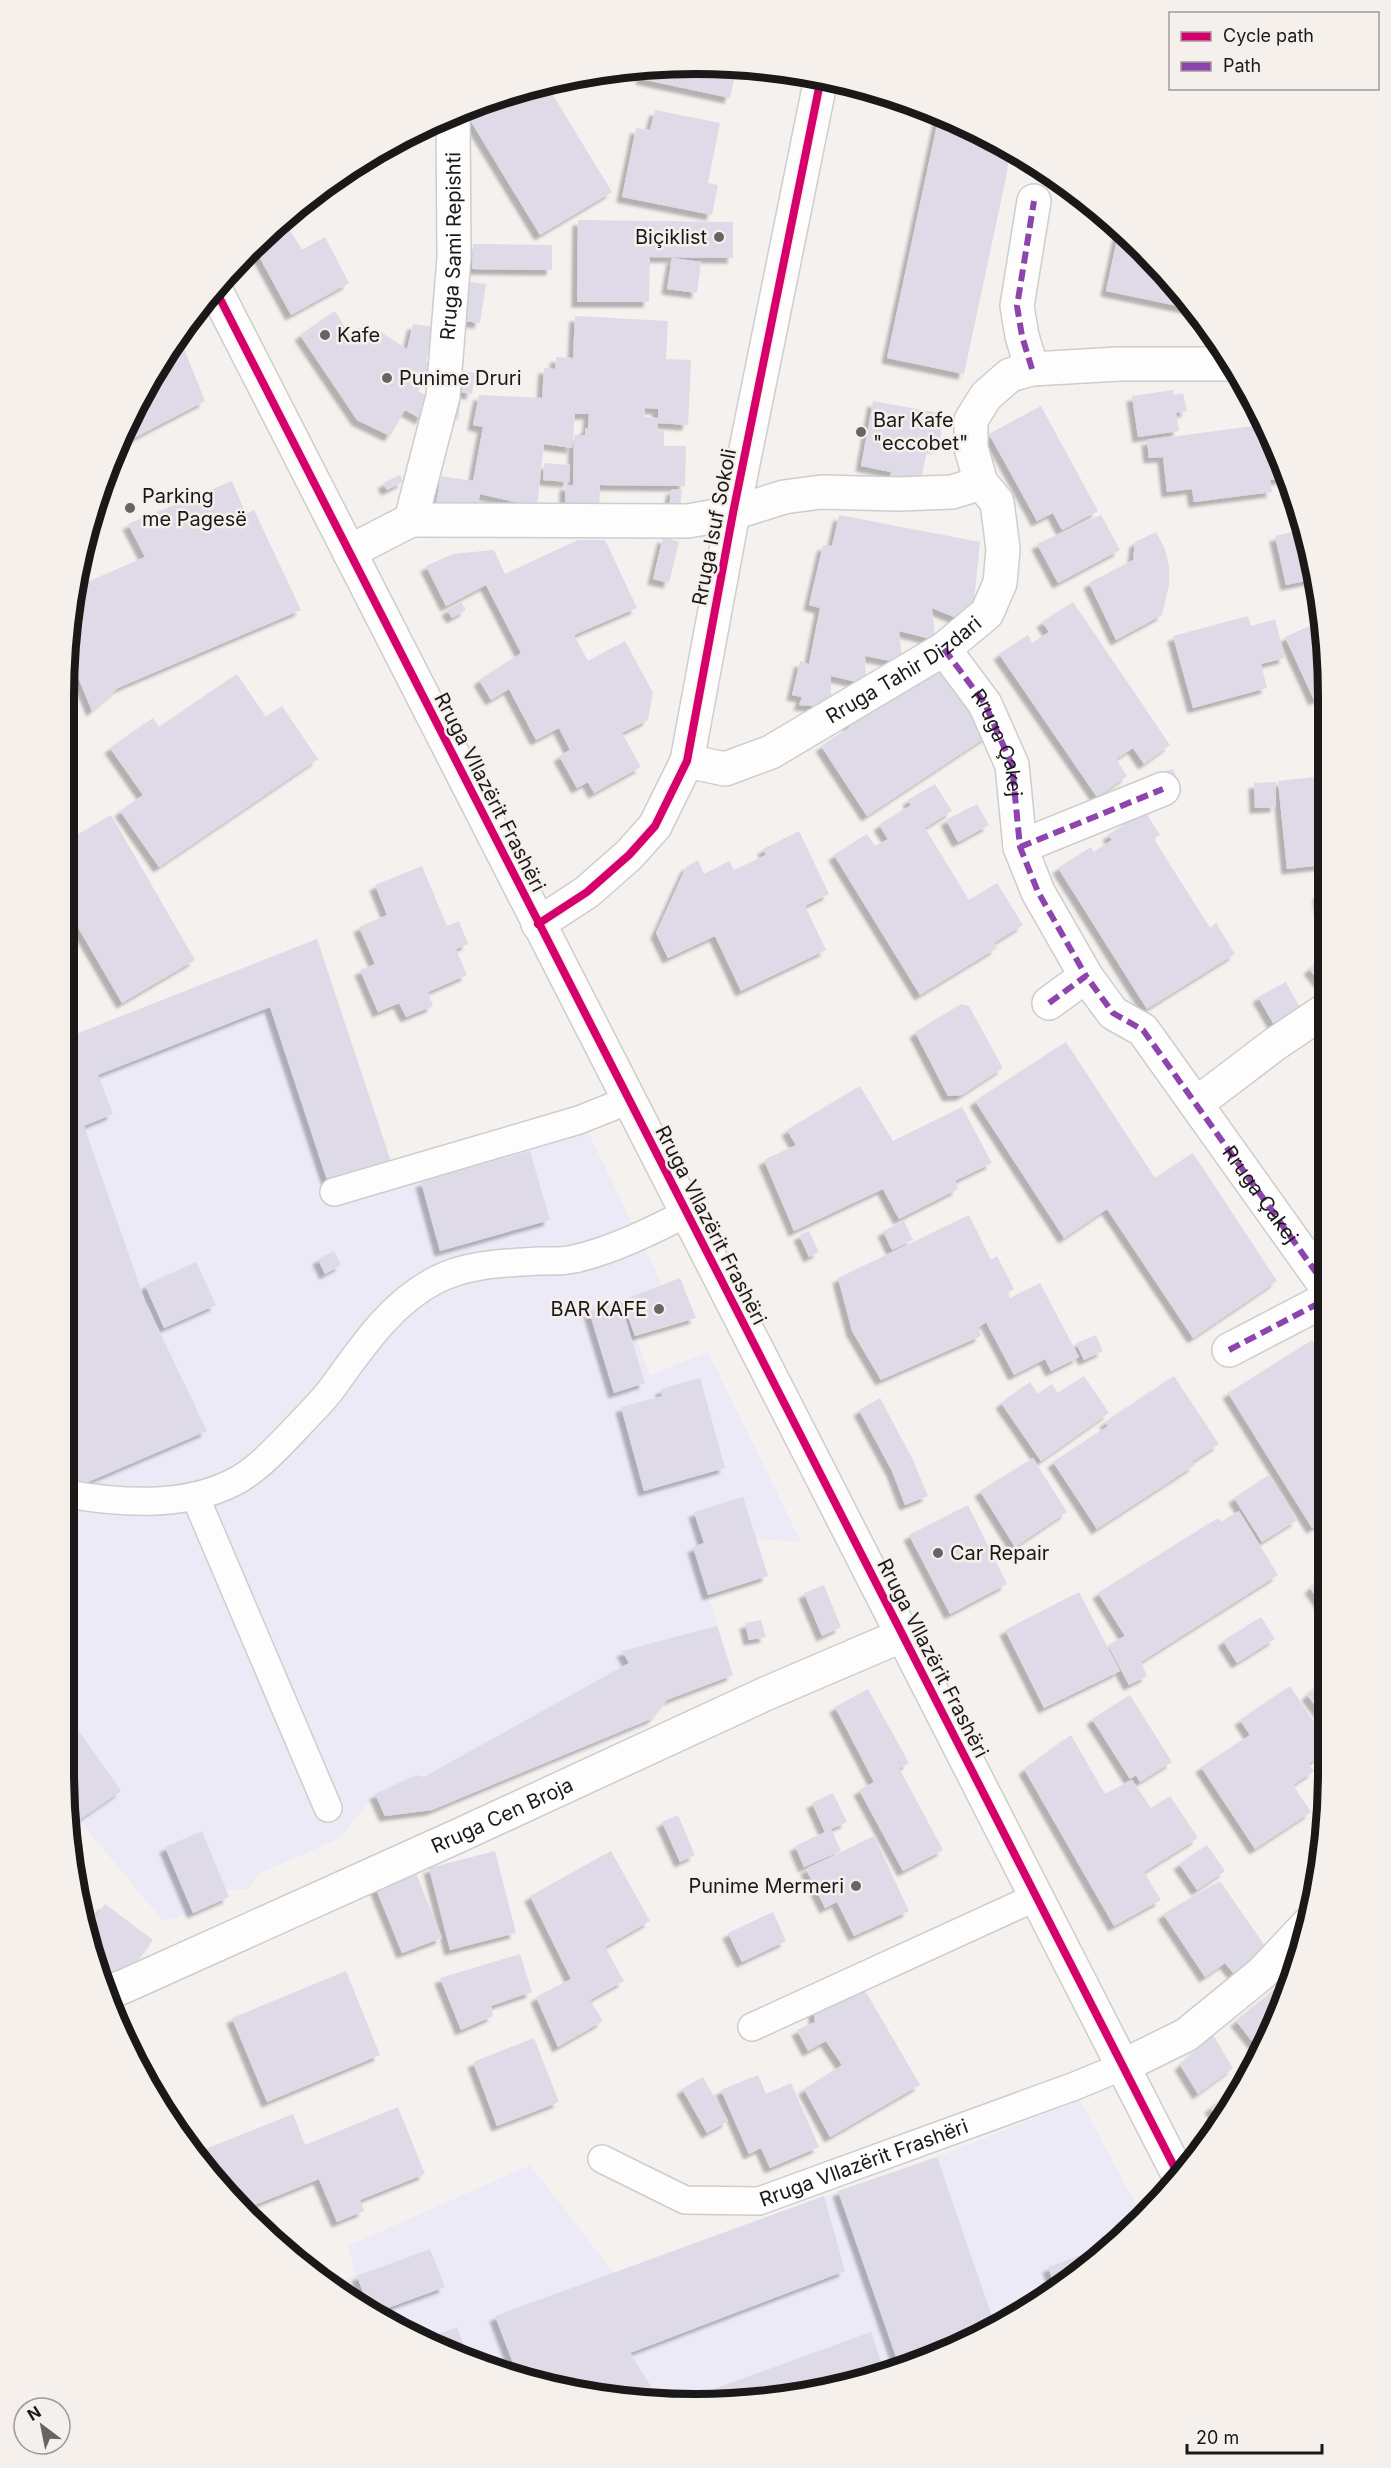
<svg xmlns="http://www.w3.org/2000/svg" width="1391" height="2468" font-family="Inter,sans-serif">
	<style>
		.industrial { fill: #eceaf6 }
		.building { fill: #dfdae7; fill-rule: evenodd; filter: url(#shadow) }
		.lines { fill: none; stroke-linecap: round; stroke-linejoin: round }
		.lane-casing { stroke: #cfcdcc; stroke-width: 30 }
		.street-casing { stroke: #cfcdcc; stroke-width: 36 }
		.secondary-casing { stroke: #cfcdcc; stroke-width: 36 }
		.lane { stroke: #fdfdfd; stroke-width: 27 }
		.street { stroke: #fdfdfd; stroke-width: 33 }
		.secondary { stroke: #fdfdfd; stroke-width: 33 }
		.quiet { stroke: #8e44ad; stroke-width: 6; stroke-dasharray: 12 6; stroke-linecap: butt }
		.cycleway-casing { stroke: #f6f0ed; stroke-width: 11 }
		.cycleway { stroke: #d6006c; stroke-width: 8 }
		.poi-dot { fill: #676563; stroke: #f6f0ed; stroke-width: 2 }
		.labels { text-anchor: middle; stroke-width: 5; stroke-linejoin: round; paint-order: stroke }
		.poi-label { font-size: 20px; fill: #1b1918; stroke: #f6f0ed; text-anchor: start }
		.street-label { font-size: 20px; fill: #1b1918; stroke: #f6f0ed }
		.rim { fill: none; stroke: #1b1918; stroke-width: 8 }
	</style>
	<defs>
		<filter id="shadow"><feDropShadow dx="-5.5" dy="5.5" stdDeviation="1.5" flood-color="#0004"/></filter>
	</defs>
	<rect width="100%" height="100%" fill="#f4f1ef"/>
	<path class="industrial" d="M 317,939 L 391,1162 L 585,1126 L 662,1284 L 622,1300 L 650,1375 L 708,1352 L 801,1542 L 756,1539 L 768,1576 L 708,1595 L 733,1675 L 667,1700 L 653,1718 L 433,1810 L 385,1816 L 375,1795 L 340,1838 L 258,1874 L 248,1889 L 227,1890 L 229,1897 L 193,1913 L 163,1921 L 80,1821 L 75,1823 L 68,1813 L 66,1038 Z
		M 1080,2100 L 1143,2218 L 1081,2255 L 1085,2268 L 1012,2320 L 937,2357 L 819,2393 L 737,2404 L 613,2400 L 531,2383 L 416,2340 L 344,2298 L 328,2285 L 356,2276 L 348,2246 L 530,2165 L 614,2273 L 937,2157 Z"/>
	<path class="building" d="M 654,64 L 737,67 L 730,98 L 641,79 L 644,66 Z
		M 545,82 L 612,192 L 540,235 L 464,110 L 532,84 Z
		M 655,110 L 720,123 L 708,183 L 718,185 L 712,215 L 622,197 L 636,128 L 650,130 Z
		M 939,115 L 1010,147 L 1007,173 L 964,374 L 887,358 Z
		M 330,182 L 328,191 L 315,191 L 318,189 Z
		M 578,220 L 733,222 L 733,258 L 650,257 L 649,302 L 577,302 Z
		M 290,230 L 302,250 L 325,237 L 349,283 L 291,315 L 255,249 Z
		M 1119,230 L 1142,248 L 1192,309 L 1106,291 Z
		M 473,244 L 552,245 L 552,270 L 472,269 Z
		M 672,258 L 701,262 L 697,293 L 667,289 Z
		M 470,282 L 486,284 L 480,323 L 464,321 Z
		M 335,311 L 350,335 L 360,327 L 365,335 L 379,331 L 407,349 L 413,324 L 434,327 L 426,361 L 433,366 L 418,391 L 432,399 L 421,419 L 405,410 L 390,436 L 357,420 L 300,335 Z
		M 575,316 L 668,321 L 666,359 L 691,360 L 688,425 L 658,423 L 657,431 L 664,430 L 664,446 L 686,446 L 685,486 L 600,485 L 599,510 L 565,509 L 565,485 L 573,485 L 574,435 L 585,435 L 585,429 L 588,428 L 589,414 L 575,414 L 572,448 L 544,444 L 537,507 L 480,494 L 476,513 L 435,508 L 441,476 L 473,481 L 483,427 L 473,425 L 479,395 L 542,398 L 544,368 L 555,369 L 556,357 L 573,358 ZM 645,408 L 658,409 L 658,418 L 644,417 Z
		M 179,336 L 205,401 L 117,447 L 148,379 Z
		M 462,371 L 475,373 L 472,394 L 459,392 Z
		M 1173,390 L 1174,395 L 1183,393 L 1187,411 L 1176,413 L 1179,431 L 1138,437 L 1132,396 Z
		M 454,398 L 461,399 L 458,420 L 451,419 Z
		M 873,401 L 944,414 L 939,447 L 928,446 L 922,475 L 890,482 L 891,472 L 861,466 Z
		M 1041,406 L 1098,511 L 1062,530 L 1053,513 L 1037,521 L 989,434 Z
		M 1261,425 L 1282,467 L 1283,479 L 1270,480 L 1272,492 L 1194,502 L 1192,489 L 1167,492 L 1163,457 L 1149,458 L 1147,440 Z
		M 544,463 L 570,465 L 569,482 L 543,480 Z
		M 400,475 L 403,482 L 387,490 L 383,483 Z
		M 232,481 L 246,514 L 254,510 L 301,610 L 118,688 L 92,711 L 66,648 L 78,586 L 145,557 L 128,524 Z
		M 672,489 L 682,490 L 680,508 L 669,506 Z
		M 839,515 L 980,542 L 973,612 L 961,620 L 932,608 L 935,636 L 931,639 L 899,631 L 902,658 L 896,662 L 865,656 L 866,680 L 861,683 L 831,676 L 831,703 L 824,707 L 799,705 L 802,697 L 792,695 L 800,661 L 809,664 L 820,608 L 809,605 L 823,545 L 832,546 Z
		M 1101,515 L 1120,550 L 1058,583 L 1037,544 Z
		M 1303,530 L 1315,579 L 1286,585 L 1275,536 Z
		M 1156,532 L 1165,549 L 1169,566 L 1169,585 L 1162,615 L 1116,640 L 1089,583 L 1133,560 L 1135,542 Z
		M 663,537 L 679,542 L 669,583 L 653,579 Z
		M 578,540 L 605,540 L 637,608 L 574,635 L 588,661 L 625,641 L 653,693 L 648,720 L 622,733 L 641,767 L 594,793 L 588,782 L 577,788 L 559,756 L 570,750 L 559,728 L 536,740 L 509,689 L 491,700 L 479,680 L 521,653 L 486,585 L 446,606 L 426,566 L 453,554 L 494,550 L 505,574 Z
		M 461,602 L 466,610 L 452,618 L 447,610 Z
		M 1073,602 L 1170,745 L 1144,764 L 1133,748 L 1116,759 L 1127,776 L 1097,797 L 999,654 L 1028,635 L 1032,643 L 1049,632 L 1042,622 Z
		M 1248,616 L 1251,626 L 1275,619 L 1285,658 L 1261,664 L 1267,688 L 1193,708 L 1173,636 Z
		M 1323,620 L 1323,696 L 1314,700 L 1285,637 Z
		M 942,665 L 989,735 L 867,816 L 821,746 L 850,727 L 845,720 Z
		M 237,674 L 266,717 L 282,706 L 318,759 L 159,867 L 120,811 L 143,795 L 110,748 L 153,718 L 159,727 Z
		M 1173,769 L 1182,791 L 1170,796 L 1161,773 Z
		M 1323,776 L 1323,865 L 1287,869 L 1278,781 Z
		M 1276,782 L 1276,807 L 1255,808 L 1254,783 Z
		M 935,784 L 952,811 L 925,828 L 969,900 L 997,883 L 1023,925 L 994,943 L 997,948 L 920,995 L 834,855 L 867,834 L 875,846 L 888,839 L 879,825 L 911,805 L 908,800 Z
		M 977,804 L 989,825 L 958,842 L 946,820 Z
		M 1145,811 L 1160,835 L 1154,839 L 1210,928 L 1216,923 L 1235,954 L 1147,1009 L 1058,868 L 1091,847 L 1094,852 L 1112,840 L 1108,835 Z
		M 111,815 L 195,960 L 122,1003 L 65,905 L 65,842 Z
		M 799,831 L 829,894 L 805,906 L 826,950 L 741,991 L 715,936 L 668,958 L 656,933 L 686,867 L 698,860 L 704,874 L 729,861 L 734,870 L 766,855 L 763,849 Z
		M 422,866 L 447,926 L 459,921 L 468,944 L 456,949 L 467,975 L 428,992 L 433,1006 L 406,1017 L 399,1003 L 378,1012 L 360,970 L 375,964 L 359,927 L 387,915 L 375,885 Z
		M 1324,893 L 1324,910 L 1321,911 L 1318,894 Z
		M 317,939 L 391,1162 L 327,1180 L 270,1007 L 98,1075 L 113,1114 L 84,1126 L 145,1301 L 207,1431 L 67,1491 L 66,1038 Z
		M 1324,957 L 1324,987 L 1309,969 Z
		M 1286,982 L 1303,1013 L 1276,1028 L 1258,997 Z
		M 961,1004 L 969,1006 L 1003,1068 L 962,1095 L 948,1096 L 915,1032 Z
		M 1066,1042 L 1155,1178 L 1193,1153 L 1277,1281 L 1193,1338 L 1107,1209 L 1064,1238 L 975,1101 Z
		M 860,1086 L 893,1141 L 962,1107 L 992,1163 L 955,1181 L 958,1189 L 899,1219 L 883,1189 L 794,1231 L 764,1160 L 796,1145 L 787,1130 Z
		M 530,1151 L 550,1220 L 440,1251 L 421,1182 Z
		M 969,1215 L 991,1260 L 997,1256 L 1014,1289 L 1007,1293 L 1010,1298 L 1040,1283 L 1079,1357 L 1051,1371 L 1045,1359 L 1014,1375 L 986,1322 L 978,1328 L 981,1336 L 881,1380 L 852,1331 L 838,1278 Z
		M 904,1221 L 913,1240 L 892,1250 L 883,1231 Z
		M 809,1231 L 819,1252 L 809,1257 L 799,1235 Z
		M 334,1251 L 341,1265 L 325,1274 L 318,1259 Z
		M 196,1262 L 216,1305 L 164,1328 L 145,1285 Z
		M 680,1278 L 696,1318 L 635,1336 L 622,1300 Z
		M 620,1301 L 645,1383 L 614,1393 L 589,1311 Z
		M 1096,1335 L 1103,1351 L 1084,1360 L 1076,1343 Z
		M 1312,1340 L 1325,1361 L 1326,1520 L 1312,1528 L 1228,1393 Z
		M 1084,1376 L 1109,1413 L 1041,1461 L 1001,1403 L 1030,1382 L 1038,1394 L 1052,1384 L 1058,1393 Z
		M 1174,1376 L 1219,1444 L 1192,1462 L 1195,1465 L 1097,1529 L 1053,1462 L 1108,1426 L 1105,1422 Z
		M 700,1378 L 725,1468 L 644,1491 L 621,1407 L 662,1396 L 661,1389 Z
		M 880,1398 L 913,1460 L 928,1496 L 905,1505 L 892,1471 L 859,1410 Z
		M 1033,1458 L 1067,1512 L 1015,1547 L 980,1491 Z
		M 1269,1475 L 1297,1520 L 1262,1542 L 1234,1498 Z
		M 743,1497 L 768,1576 L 708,1595 L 693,1547 L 704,1543 L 694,1512 Z
		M 968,1505 L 1007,1584 L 950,1614 L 909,1535 Z
		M 1239,1511 L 1278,1575 L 1141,1662 L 1147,1676 L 1129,1685 L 1108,1645 L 1125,1636 L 1098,1593 L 1218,1518 L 1221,1522 Z
		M 1326,1574 L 1326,1611 L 1310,1588 Z
		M 824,1585 L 841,1627 L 822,1636 L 804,1593 Z
		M 1079,1592 L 1120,1671 L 1044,1708 L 1005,1630 Z
		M 1261,1617 L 1275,1639 L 1237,1663 L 1223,1641 Z
		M 761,1620 L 766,1637 L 749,1640 L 745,1623 Z
		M 717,1626 L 733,1675 L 667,1700 L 653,1718 L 432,1810 L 385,1816 L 375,1794 L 416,1775 L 424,1777 L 629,1663 L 622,1651 Z
		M 1326,1678 L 1326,1720 L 1307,1695 Z
		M 1290,1686 L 1326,1740 L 1326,1752 L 1308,1764 L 1314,1771 L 1293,1785 L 1311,1812 L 1255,1849 L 1201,1767 L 1250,1735 L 1240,1720 Z
		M 868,1689 L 909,1763 L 899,1768 L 943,1850 L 903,1871 L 859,1790 L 874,1782 L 835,1707 Z
		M 1130,1695 L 1172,1762 L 1140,1782 L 1136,1775 L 1130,1779 L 1092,1719 Z
		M 68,1715 L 121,1791 L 75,1823 L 68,1813 Z
		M 1071,1735 L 1105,1794 L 1132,1780 L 1151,1808 L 1170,1796 L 1198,1838 L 1144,1872 L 1161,1900 L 1114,1926 L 1024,1769 Z
		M 833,1793 L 847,1822 L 831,1829 L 841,1851 L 804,1867 L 795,1846 L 825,1832 L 812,1803 Z
		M 678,1815 L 695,1855 L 680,1862 L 662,1822 Z
		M 202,1831 L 229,1897 L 193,1913 L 165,1847 Z
		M 874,1836 L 909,1911 L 854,1936 L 837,1902 L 825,1908 L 806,1869 Z
		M 1207,1845 L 1225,1871 L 1197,1890 L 1179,1864 Z
		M 495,1851 L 516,1933 L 450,1950 L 429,1868 Z
		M 611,1851 L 650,1921 L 605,1947 L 624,1981 L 590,2000 L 603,2021 L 558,2047 L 536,1997 L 571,1979 L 530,1896 Z
		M 414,1868 L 442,1938 L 402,1953 L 374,1884 Z
		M 1220,1881 L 1265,1946 L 1234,1974 L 1225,1963 L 1205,1977 L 1163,1914 Z
		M 105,1904 L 153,1940 L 118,1987 L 95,1970 L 86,1930 Z
		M 773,1912 L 786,1941 L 742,1962 L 728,1933 Z
		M 520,1954 L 532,1992 L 491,2006 L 493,2016 L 461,2030 L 440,1978 Z
		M 346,1971 L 380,2055 L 267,2102 L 232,2018 Z
		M 1289,1978 L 1275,2011 L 1259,2050 L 1236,2021 Z
		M 859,1980 L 920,2085 L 830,2137 L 804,2089 L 842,2065 L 826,2041 L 808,2051 L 797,2030 L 815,2022 L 813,2006 Z
		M 1213,2035 L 1233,2068 L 1198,2094 L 1180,2065 Z
		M 534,2038 L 559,2102 L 497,2126 L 473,2062 Z
		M 758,2075 L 766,2094 L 791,2083 L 819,2147 L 770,2168 L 761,2148 L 749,2154 L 721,2090 Z
		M 703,2077 L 728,2121 L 707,2133 L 682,2089 Z
		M 1245,2084 L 1243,2089 L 1219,2122 L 1210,2107 Z
		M 398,2107 L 425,2174 L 360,2200 L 364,2211 L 337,2222 L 319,2179 L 240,2211 L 216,2183 L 203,2150 L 293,2114 L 305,2145 Z
		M 937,2157 L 996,2328 L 937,2357 L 900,2368 L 838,2191 Z
		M 824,2196 L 845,2271 L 630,2353 L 660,2401 L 613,2400 L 531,2383 L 519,2379 L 495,2316 Z
		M 430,2249 L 445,2287 L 371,2314 L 357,2276 Z
		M 1081,2255 L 1085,2268 L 1056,2289 L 1048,2267 Z
		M 457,2327 L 470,2360 L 420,2341 Z
		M 871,2332 L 885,2373 L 819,2393 L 737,2404 L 678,2402 Z"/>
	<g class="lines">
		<g class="lane-casing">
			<g id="lane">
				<path d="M 334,1192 L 579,1120 L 629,1100"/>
				<path d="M 67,1494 C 120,1503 182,1508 232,1483 C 256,1472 282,1443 300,1424 C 311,1412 324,1400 333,1387 C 362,1347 391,1303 436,1280 C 466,1264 504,1263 538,1261 C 549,1261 562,1262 574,1259 C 614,1250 651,1231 687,1213"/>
				<path d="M 195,1496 L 328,1808"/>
				<path d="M 752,2027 L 1036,1897"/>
				<path id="s1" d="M 602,2159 L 685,2200 L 759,2201 L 1075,2086 L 1123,2066"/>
			</g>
		</g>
		<g class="street-casing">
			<g id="street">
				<path d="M 1032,369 L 1022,336 L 1017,306 L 1034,201"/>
				<path d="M 411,520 L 688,521 L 733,513 L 784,497 L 821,492 L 899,494 L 952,492 L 981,483"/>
				<path id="s2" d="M 349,552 L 411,520 L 443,396 L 454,257 L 453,114"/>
				<path id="s3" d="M 944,649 L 985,704 L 1012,765 L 1020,847 L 1038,892 L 1086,976"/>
				<path id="s4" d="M 687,761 L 725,769 L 771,752 L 944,649 L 987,613 L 1000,583 L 1003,549 L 997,502 L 981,483 L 971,448 L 971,420 L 986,396 L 1010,375 L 1032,369 L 1119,364 L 1231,364"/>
				<path d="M 1020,847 L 1163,789"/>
				<path d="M 538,924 L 587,892 L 629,855 L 655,826 L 687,761 L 733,513 L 821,78"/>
				<path id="s5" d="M 1049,1003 L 1086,976 L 1113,1013 L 1143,1030 L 1325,1285"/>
				<path d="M 1196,1104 L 1275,1044 L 1324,1011"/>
				<path d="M 1229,1350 L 1325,1300"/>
				<path id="s6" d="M 102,1989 L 112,1991 L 127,1985 L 460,1835 L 765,1694 L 903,1635"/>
				<path d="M 1123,2066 L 1186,2035 L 1262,1973 L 1308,1924"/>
			</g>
		</g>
		<g class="secondary-casing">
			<path id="secondary" d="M 214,287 L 1180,2178"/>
		</g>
		<use href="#lane" class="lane"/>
		<use href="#street" class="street"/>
		<use href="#secondary" class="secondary"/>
		<path class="quiet" d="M 1032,369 L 1022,336 L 1017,306 L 1034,201
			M 944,649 L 985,704 L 1012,765 L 1020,847 L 1038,892 L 1086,976
			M 1020,847 L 1163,789
			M 1049,1003 L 1086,976 L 1113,1013 L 1143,1030 L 1325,1285
			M 1229,1350 L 1325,1300"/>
		<g class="cycleway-casing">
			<path id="cycleway" d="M 214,287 L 1180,2178
				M 538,924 L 587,892 L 629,855 L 655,826 L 687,761 L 733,513 L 821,78"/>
		</g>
		<use href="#cycleway" class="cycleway"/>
	</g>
	<g class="poi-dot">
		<circle cx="719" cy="237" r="6"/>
		<circle cx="325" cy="335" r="6"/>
		<circle cx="387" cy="378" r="6"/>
		<circle cx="861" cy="432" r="6"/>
		<circle cx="130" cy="508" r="6"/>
		<circle cx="659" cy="1309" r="6"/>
		<circle cx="938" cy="1553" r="6"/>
		<circle cx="856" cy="1886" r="6"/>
	</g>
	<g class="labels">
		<g class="poi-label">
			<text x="707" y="244" text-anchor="end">Biçiklist</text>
			<text x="337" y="342">Kafe</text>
			<text x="399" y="385">Punime Druri</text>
			<text x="873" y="427">Bar Kafe<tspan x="873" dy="23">"eccobet"</tspan></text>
			<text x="142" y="503">Parking<tspan x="142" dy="23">me Pagesë</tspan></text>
			<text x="647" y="1316" text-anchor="end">BAR KAFE</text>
			<text x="950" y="1560">Car Repair</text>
			<text x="844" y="1893" text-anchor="end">Punime Mermeri</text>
		</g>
		<g class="street-label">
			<text dy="7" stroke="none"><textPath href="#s2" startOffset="348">Rruga Sami Repishti</textPath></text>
			<text transform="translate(714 527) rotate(-79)" y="7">Rruga Isuf Sokoli</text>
			<text dy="7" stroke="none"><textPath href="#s4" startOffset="244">Rruga Tahir Dizdari</textPath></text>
			<text dy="7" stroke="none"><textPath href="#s3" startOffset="110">Rruga Çakej</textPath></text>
			<text transform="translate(490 792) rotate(63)" y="7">Rruga Vllazërit Frashëri</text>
			<text dy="7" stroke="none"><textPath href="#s5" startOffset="328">Rruga Çakej</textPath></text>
			<text transform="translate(711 1225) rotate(63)" y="7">Rruga Vllazërit Frashëri</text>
			<text transform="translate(933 1658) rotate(63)" y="7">Rruga Vllazërit Frashëri</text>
			<text dy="7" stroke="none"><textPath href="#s6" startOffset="438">Rruga Cen Broja</textPath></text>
			<text dy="7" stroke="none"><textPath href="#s1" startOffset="278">Rruga Vllazërit Frashëri</textPath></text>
		</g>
	</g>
	<path d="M0 0H1391V2468H0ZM696 74H696A622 622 0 0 1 1318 696V1772A622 622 0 0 1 696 2394H696A622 622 0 0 1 74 1772V696A622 622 0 0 1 696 74Z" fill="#f6f0ed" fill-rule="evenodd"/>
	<path class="rim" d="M696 74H696A622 622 0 0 1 1318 696V1772A622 622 0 0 1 696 2394H696A622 622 0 0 1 74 1772V696A622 622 0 0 1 696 74Z"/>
	<rect x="1169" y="12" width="210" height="78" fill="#f6f0ed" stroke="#9e9a98" stroke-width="1.5"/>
	<rect x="1181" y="32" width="30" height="9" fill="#d6006c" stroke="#9e9a98" stroke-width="1.5"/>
	<text x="1223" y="42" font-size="18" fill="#1b1918">Cycle path</text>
	<rect x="1181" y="62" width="30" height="9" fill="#8e44ad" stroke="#9e9a98" stroke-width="1.5"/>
	<text x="1223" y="72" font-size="18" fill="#1b1918">Path</text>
	<g transform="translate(42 2426) rotate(328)"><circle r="28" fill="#f6f0ed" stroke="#9e9a98" stroke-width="1.5"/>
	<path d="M0-4.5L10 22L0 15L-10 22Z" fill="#676563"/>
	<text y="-9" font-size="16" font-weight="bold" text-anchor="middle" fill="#1b1918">N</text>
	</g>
	<path d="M1187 2444v9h135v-9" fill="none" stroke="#1b1918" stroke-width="3"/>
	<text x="1196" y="2444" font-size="18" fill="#1b1918" stroke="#f6f0ed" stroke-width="4.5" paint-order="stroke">20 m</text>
</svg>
